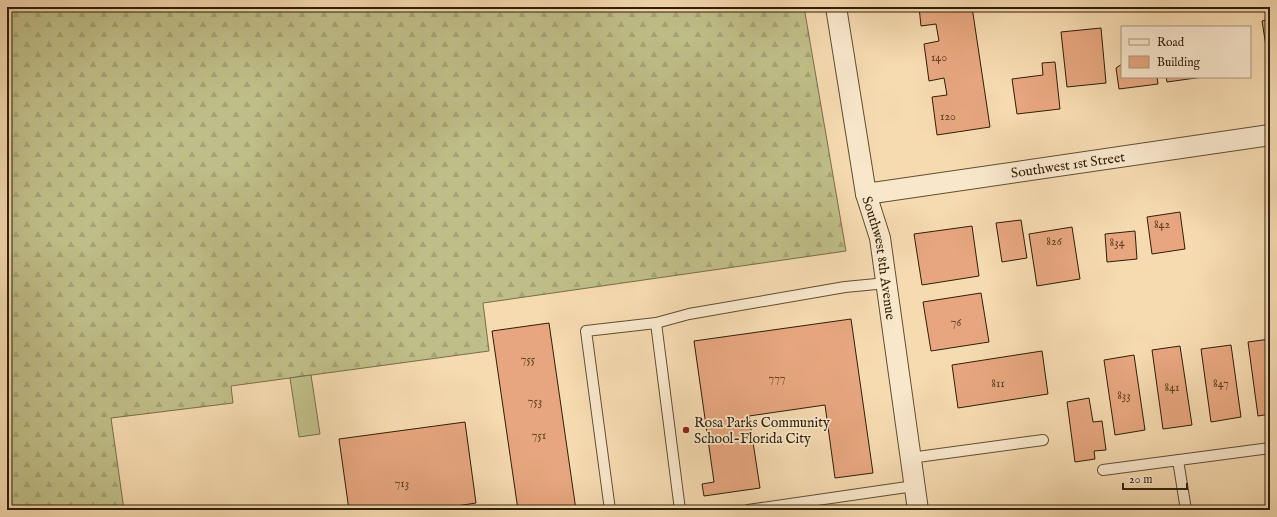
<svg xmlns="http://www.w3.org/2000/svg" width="1277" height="517" font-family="'IM FELL English',serif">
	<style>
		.forest { fill: url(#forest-firs); stroke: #786e48 }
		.pitch { fill: #c0be88; stroke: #786e48 }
		.building { fill: #e7a67f; stroke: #2f1f07 }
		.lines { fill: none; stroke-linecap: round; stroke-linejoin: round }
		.service-casing { stroke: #614e31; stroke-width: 12 }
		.minor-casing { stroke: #614e31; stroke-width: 22 }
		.path { stroke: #2f1f07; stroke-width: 2.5; stroke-dasharray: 3 2; stroke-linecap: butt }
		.service { stroke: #f9e7cc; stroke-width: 10 }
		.minor { stroke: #f9e7cc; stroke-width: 20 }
		.poi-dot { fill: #8f2418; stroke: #f9e7cc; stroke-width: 1.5 }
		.labels { text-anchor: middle; stroke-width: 3.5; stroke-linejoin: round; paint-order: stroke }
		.number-label { font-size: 12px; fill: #5d4125 }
		.street-label { font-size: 14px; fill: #2f1f07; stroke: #f9e7cc }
		.poi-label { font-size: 14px; fill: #2f1f07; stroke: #f9e7cc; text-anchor: start }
	</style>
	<defs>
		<pattern id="forest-firs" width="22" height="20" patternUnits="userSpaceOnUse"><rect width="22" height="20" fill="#c0be88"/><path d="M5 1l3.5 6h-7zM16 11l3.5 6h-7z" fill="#a5a374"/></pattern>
	</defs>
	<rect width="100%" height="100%" fill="#f6dab0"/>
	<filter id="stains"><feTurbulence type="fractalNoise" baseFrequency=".005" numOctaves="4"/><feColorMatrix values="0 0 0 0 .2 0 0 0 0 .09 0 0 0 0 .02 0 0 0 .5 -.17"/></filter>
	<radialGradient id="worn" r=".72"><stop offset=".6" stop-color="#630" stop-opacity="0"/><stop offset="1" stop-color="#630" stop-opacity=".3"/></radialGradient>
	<path class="forest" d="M 7,7 L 804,7 L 846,251 L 483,303 L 489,351 L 231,386 L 233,403 L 111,418 L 124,510 L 7,510 Z"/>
	<path class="pitch" d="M 311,375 L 320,434 L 299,437 L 290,378 Z"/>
	<path class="building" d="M 919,7 L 972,7 L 990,127 L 937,135 L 932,97 L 947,95 L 944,78 L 929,81 L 924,44 L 939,41 L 936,24 L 921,26 Z
		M 1270,19 L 1270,59 L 1268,59 L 1262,21 Z
		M 1101,28 L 1106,83 L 1067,87 L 1061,32 Z
		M 1055,62 L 1060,109 L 1017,114 L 1012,79 L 1043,75 L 1042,63 Z
		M 1122,64 L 1122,77 L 1157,77 L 1158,84 L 1119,89 L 1116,68 Z
		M 1166,77 L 1203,77 L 1167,82 Z
		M 1180,212 L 1185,249 L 1152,254 L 1147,217 Z
		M 1021,220 L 1027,258 L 1002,262 L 996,223 Z
		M 972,226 L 979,276 L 922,285 L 914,234 Z
		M 1072,227 L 1080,279 L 1037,286 L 1029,234 Z
		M 1135,231 L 1137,259 L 1107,262 L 1105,234 Z
		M 981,293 L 989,342 L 931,351 L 923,302 Z
		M 851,319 L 873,473 L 835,478 L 825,405 L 749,416 L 760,488 L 704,496 L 702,484 L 714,482 L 694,341 Z
		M 549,323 L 576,510 L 518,510 L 492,331 Z
		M 1270,339 L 1270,414 L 1258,416 L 1248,342 Z
		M 1231,345 L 1241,417 L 1211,422 L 1201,349 Z
		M 1180,346 L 1192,425 L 1163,429 L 1152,350 Z
		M 1042,351 L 1048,394 L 958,408 L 952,365 Z
		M 1134,355 L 1145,430 L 1115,435 L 1104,360 Z
		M 1089,398 L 1093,422 L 1102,421 L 1106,450 L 1094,451 L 1095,459 L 1075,462 L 1067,402 Z
		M 465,422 L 476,503 L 431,510 L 349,510 L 339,439 Z"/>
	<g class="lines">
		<g class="service-casing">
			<path id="service" d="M 656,323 L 689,314 L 845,287 L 887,283
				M 910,458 L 1043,440
				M 1178,460 L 1186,510
				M 1103,470 L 1270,448
				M 610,510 L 586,331 L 656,323 L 680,510
				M 748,510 L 914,486"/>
		</g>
		<g class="minor-casing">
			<g id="minor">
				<path id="s1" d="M 836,7 L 866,194 L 880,238 L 918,510"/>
				<path id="s2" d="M 866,194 L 1270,135"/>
			</g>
		</g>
		<path class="path" d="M 972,509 L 973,510"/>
		<use href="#service" class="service"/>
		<use href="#minor" class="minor"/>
	</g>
	<circle class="poi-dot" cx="686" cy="430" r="4"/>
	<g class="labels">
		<g class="number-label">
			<text x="939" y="61">140</text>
			<text x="948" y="120">120</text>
			<text x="1162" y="228">842</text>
			<text x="1054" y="245">826</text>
			<text x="1117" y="246">834</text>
			<text x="956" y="326">76</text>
			<text x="528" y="363">755</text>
			<text x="777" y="382">777</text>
			<text x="998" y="387">811</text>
			<text x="1221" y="387">847</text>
			<text x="1172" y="391">841</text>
			<text x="1124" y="399">833</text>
			<text x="535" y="405">753</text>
			<text x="539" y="439">751</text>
			<text x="402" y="487">713</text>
		</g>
		<g class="street-label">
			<text dy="5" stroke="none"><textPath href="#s2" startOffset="204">Southwest 1st Street</textPath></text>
			<text dy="5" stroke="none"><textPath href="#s1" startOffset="255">Southwest 8th Avenue</textPath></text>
		</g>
		<g class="poi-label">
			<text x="694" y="427">Rosa Parks Community<tspan x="694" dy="16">School-Florida City</tspan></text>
		</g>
	</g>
	<rect width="1277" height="517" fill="none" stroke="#f6dab0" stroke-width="24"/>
	<rect x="8" y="8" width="1261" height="501" fill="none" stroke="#2f1f07" stroke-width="2"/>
	<rect x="12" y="12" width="1253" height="493" fill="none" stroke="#2f1f07"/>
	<rect x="1121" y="26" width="130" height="52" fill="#f9e7cc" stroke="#a8977d"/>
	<rect x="1129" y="39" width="20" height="6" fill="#f9e7cc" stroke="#a8977d"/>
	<text x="1157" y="46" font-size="12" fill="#2f1f07">Road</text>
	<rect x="1129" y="56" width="20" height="12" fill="#e7a67f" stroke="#a8977d"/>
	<text x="1157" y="66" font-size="12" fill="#2f1f07">Building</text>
	<path d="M1123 483v6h64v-6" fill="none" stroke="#2f1f07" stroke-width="2"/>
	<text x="1129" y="483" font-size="12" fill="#2f1f07" stroke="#f9e7cc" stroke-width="3" paint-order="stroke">20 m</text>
	<rect width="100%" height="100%" filter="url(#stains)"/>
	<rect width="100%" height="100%" fill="url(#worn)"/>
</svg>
